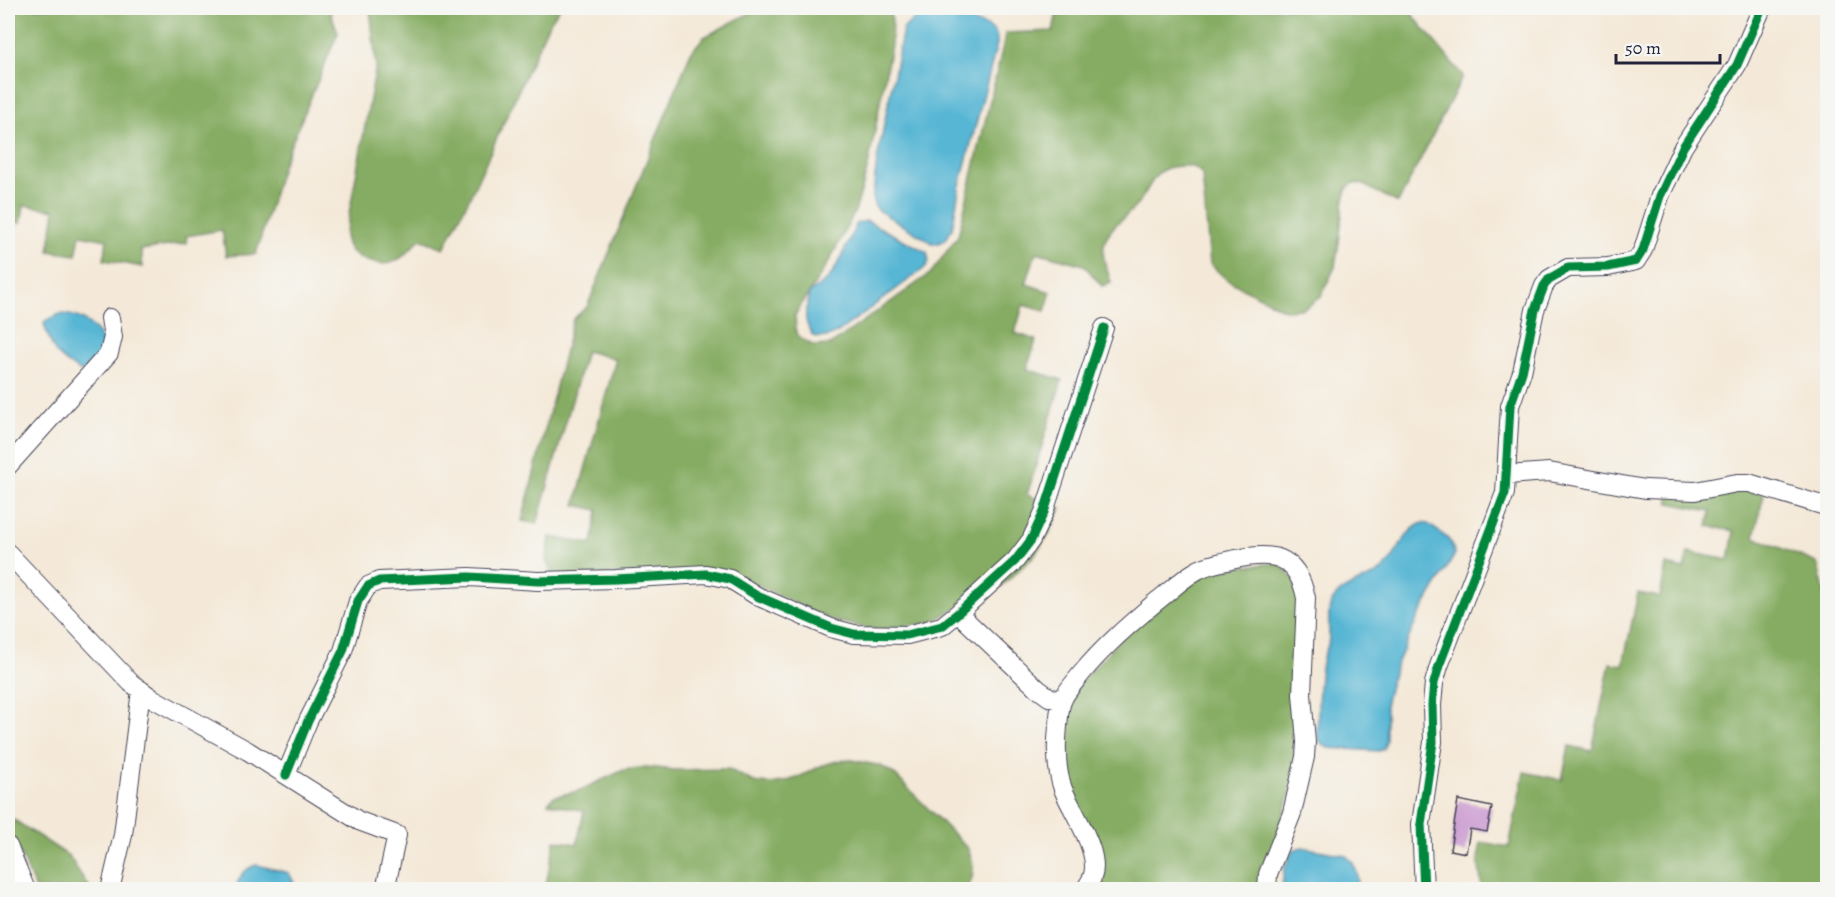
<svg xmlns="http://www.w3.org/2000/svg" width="1835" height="897" font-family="Alegreya,serif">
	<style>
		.forest { fill: #85ac62; stroke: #54674e; stroke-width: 1.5 }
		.water { fill: #56b6d4; stroke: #3c6c88; stroke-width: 1.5 }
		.building { fill: #cda2d3 }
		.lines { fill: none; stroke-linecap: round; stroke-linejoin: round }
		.minor-casing { stroke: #424053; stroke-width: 20 }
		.minor { stroke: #fff; stroke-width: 18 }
		.cycleway-casing { stroke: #f6f6f2; stroke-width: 13 }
		.cycleway { stroke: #00873e; stroke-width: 9 }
	</style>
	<rect width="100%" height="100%" fill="#f6f6f2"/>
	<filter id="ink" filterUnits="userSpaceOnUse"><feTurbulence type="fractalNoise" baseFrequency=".0167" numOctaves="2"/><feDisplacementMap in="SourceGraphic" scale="12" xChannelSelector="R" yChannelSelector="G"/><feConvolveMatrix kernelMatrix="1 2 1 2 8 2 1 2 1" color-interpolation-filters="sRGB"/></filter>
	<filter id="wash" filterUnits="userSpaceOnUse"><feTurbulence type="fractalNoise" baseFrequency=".008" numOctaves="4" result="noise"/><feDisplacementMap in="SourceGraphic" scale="24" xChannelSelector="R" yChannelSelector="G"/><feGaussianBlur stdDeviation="1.35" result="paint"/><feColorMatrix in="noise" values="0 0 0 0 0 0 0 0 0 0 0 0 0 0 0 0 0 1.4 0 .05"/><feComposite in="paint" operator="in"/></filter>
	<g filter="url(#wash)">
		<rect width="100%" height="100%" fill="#f4e9d8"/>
		<path class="forest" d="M 8,8 L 329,8 L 338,33 L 282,166 L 256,254 L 226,256 L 222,230 L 186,236 L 187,243 L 141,250 L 143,267 L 104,260 L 107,240 L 80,235 L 76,255 L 49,251 L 55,210 L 24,205 L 21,223 L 8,221 Z
			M 370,8 L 560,8 L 549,23 L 471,195 L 444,248 L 420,239 C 413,246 407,254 399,259 C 385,269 361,262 350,250 C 347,246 346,241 345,236 L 376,66 Z
			M 759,8 L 888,8 L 892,20 L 891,45 L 868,167 L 856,209 L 830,260 L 795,315 L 796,331 L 800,338 L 814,346 L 830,345 L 931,273 L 958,236 L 1006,33 L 1053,31 L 1058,8 L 1407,8 L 1463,76 L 1398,203 L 1362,184 L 1354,183 L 1347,188 L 1343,204 L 1340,235 L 1335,267 L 1321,296 L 1308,306 L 1301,309 L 1285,310 L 1227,280 L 1210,264 L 1202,174 C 1196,167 1191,165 1182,166 C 1151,166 1153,187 1136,206 C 1126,217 1110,226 1105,241 C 1100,255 1107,269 1111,282 L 1102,286 L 1084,265 L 1036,252 L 1026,284 L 1051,292 L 1045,311 L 1023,305 L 1015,333 L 1036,340 L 1027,369 L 1062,380 L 1027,495 L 1061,508 L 1050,532 L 1033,557 L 972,613 L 960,606 L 930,623 L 876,630 L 830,620 L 732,573 L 552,575 L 546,560 L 550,537 L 592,544 L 598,510 L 575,505 L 616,359 L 586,351 L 537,524 L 522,521 L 573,319 L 587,307 L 691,52 L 704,37 Z
			M 1752,488 L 1764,494 L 1754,537 L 1817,563 L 1827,601 L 1827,889 L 1482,889 L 1478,859 L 1481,842 L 1509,847 L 1524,772 L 1562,780 L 1569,746 L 1592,751 L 1610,663 L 1623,665 L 1638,593 L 1660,597 L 1666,565 L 1684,569 L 1688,552 L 1729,560 L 1734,531 L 1708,526 L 1711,511 L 1669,503 L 1669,496 Z
			M 1278,563 L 1299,584 L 1301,757 L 1262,889 L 1089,889 L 1097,878 L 1066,786 L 1060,745 L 1074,689 L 1128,631 L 1210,569 Z
			M 852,760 L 881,766 L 894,774 L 968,849 C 974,863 976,876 966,889 L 545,889 L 555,840 L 577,844 L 584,811 L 548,803 L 553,797 L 578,791 L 624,770 L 646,767 L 675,770 L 728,769 L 754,782 L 769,784 L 783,782 L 797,778 L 823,765 L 837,761 Z
			M 8,816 L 69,856 L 90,889 L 35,889 L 24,861 L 8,835 Z"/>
		<path class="water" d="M 916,18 C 934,19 987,16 996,34 C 997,36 997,41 997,44 L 959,189 L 952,229 L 945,240 L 939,243 L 932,243 L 879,211 L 874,205 L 873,195 L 877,160 L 903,29 L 908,24 Z
			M 867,221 L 927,252 L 929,261 L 926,267 L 838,332 C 829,337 822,339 813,336 C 802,320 806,311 809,294 C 814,288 822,285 828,279 C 839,266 849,239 857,223 Z
			M 60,314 C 81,314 101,328 104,349 L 85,370 L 80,371 C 54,356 53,351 44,324 L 45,321 Z
			M 1423,523 L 1428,524 C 1440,533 1455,539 1454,556 L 1419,615 L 1393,673 L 1386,701 L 1386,740 L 1384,749 L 1379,751 L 1328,748 L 1320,742 L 1317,733 C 1319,708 1317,682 1323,658 C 1324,654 1327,650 1328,645 C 1332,627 1322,607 1339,593 C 1353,581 1376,579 1387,565 C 1398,553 1406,528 1423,523 Z
			M 1302,847 L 1345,855 C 1357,864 1358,875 1358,889 L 1282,889 L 1284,869 L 1293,850 Z
			M 257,865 L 289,873 L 297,889 L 235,889 C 239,878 244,868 257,865 Z"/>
		<g id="blocks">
			<path class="building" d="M 1458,800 L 1492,807 L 1487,832 L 1470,829 L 1466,853 L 1450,850 Z"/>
		</g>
	</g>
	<g filter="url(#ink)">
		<use href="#blocks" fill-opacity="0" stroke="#424053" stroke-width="1.5"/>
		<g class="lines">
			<g class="minor-casing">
				<path id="minor" d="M 8,466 L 109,353 L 113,337 L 110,318
					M 1507,475 L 1549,472 L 1645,489 L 1695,491 L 1737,483 L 1749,483 L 1828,507
					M 8,553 L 131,683 L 152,698 L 248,751 L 359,821 L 397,835 L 385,890
					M 958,613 L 1038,689 L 1049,697 L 1061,701
					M 286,775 L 308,721 L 343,651 L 358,601 L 368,586 L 379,581 L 469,577 L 538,581 L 616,579 L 706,574 L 730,579 L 757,596 L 831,628 L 854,634 L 907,635 L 942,626 L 958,613 L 1015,561 L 1031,540 L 1044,512 L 1104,328
					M 8,846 L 26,890
					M 110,890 L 123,835 L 141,690
					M 1085,890 C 1087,886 1090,882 1092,878 C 1102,853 1072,812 1063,789 C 1056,770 1056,746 1058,726 C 1059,718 1059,707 1063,699 C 1067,690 1075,682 1081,674 C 1104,646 1130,624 1157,601 C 1170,591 1182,579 1196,571 C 1207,564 1219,563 1231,560 C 1271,551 1297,553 1306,598 L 1302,694 L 1306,742 L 1305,757 L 1292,813 L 1268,874 L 1267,890
					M 1424,890 L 1421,824 L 1433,742 L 1432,705 L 1434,683 L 1439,666 L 1505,493 L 1510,406 L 1522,372 L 1535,310 L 1544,286 L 1549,279 L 1568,268 L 1608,267 L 1636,261 L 1643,250 L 1660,196 L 1683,147 L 1737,65 L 1762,8"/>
			</g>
			<use href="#minor" class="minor"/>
			<g class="cycleway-casing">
				<path id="cycleway" d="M 286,775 L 308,721 L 343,651 L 358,601 L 368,586 L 379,581 L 469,577 L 538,581 L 616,579 L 706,574 L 730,579 L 757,596 L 831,628 L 854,634 L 907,635 L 942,626 L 958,613 L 1015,561 L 1031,540 L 1044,512 L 1104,328
					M 1424,890 L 1421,824 L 1433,742 L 1432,705 L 1434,683 L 1439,666 L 1505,493 L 1510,406 L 1522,372 L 1535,310 L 1544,286 L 1549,279 L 1568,268 L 1608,267 L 1636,261 L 1643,250 L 1660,196 L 1683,147 L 1737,65 L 1762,8"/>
			</g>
			<use href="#cycleway" class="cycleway"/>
		</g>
	</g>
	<rect width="1835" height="897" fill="none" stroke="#f6f6f2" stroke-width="30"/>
	<path d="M1616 54v9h104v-9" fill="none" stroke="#22223b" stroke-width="3"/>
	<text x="1625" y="54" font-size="18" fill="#22223b" stroke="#f6f6f2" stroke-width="4.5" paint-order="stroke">50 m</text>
</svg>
